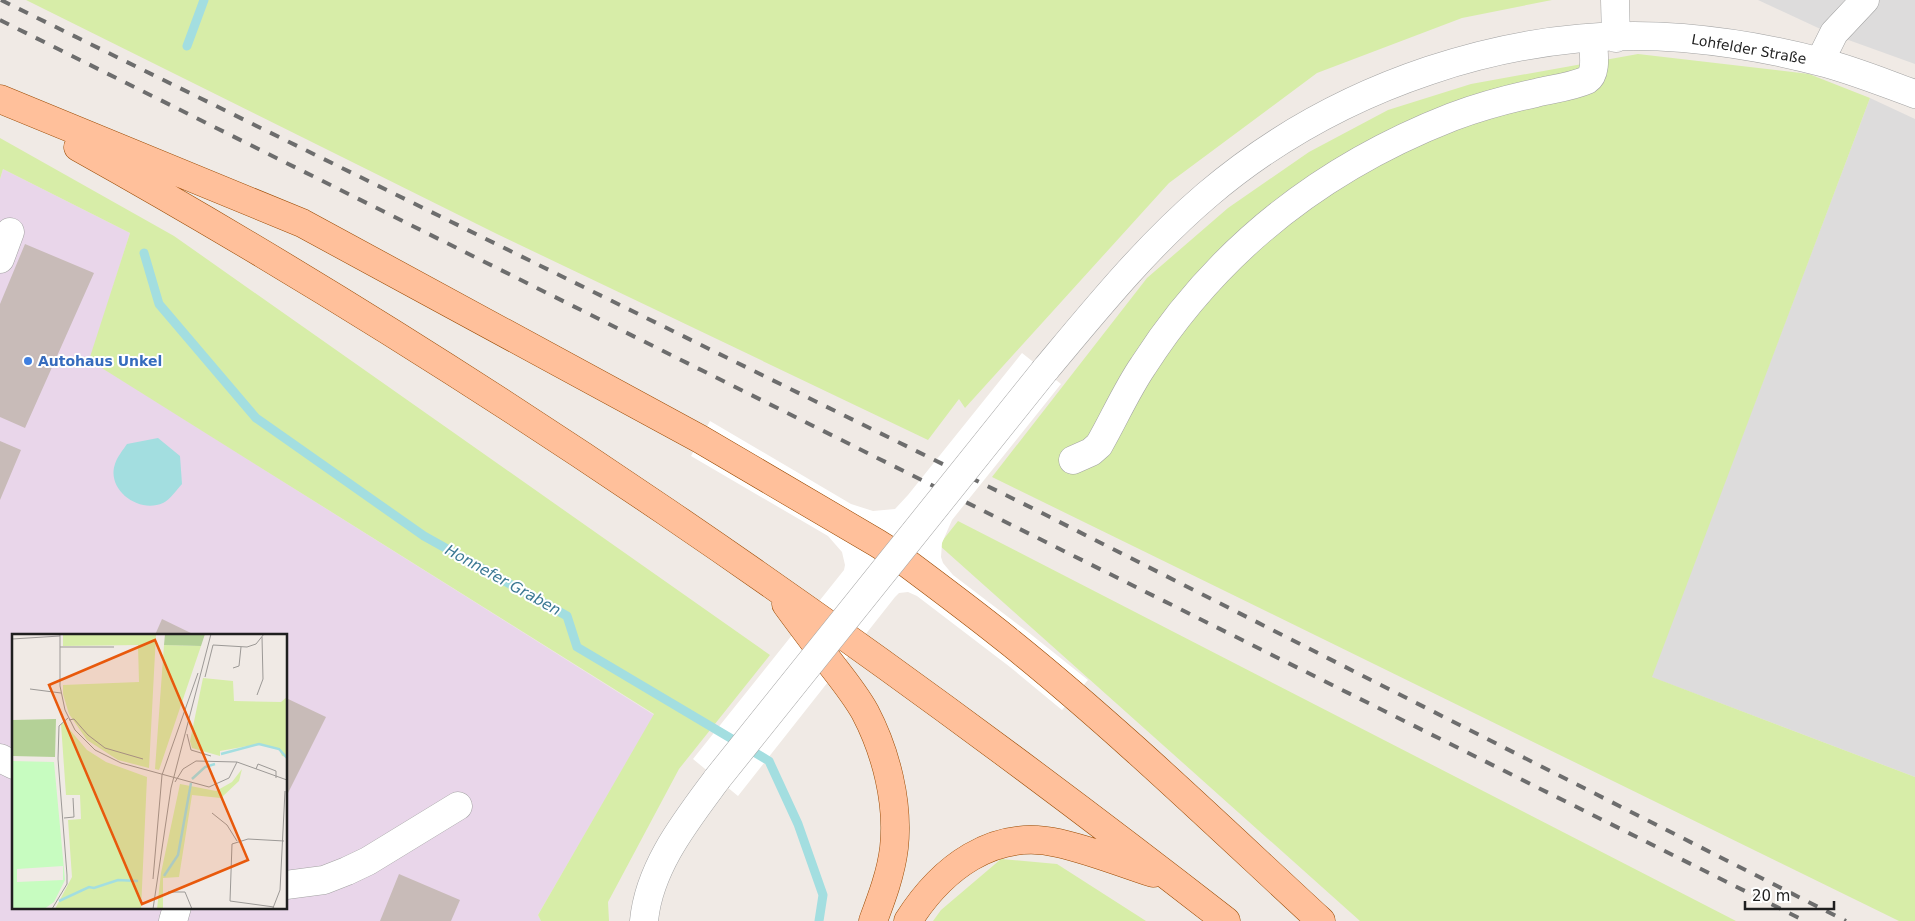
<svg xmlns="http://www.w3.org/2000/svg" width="1915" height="921" font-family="'DejaVu Sans',sans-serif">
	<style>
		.residential { fill: #dddcdc }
		.industrial { fill: #e9d6ea; fill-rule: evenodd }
		.grass { fill: #d7eda8 }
		.water { fill: #a3dee0 }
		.pier { fill: #fff }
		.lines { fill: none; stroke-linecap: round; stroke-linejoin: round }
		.stream { stroke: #a3dee0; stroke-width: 9 }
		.building { fill: #c8bbb8 }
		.minor-casing { stroke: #a3a3a3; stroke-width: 29 }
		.major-casing { stroke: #9a4900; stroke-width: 29 }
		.minor { stroke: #fff; stroke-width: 28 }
		.major { stroke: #ffc09b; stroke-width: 28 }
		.rail { stroke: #6d6d6d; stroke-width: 4; stroke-dasharray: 10 10; stroke-linecap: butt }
		.minor-bridge-casing { stroke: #a3a3a3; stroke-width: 29; stroke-linecap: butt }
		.minor-bridge { stroke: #fff; stroke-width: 28 }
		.shop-dot { fill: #3f7fe0; stroke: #fff; stroke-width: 2 }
		.labels { text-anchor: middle; stroke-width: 4; stroke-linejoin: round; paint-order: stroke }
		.street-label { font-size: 14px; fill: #1f1f1f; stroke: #fff }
		.shop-label { font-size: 14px; font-weight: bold; fill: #366cbe; stroke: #fff; text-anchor: start }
		.water-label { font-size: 15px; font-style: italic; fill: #3b7893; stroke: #fff }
		.inset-river { fill: none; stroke: #a3dee0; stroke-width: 2.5 }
		.inset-road { fill: none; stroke: #9c9996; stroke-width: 1 }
		.view { fill: #e8590c; fill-opacity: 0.15; stroke: #e8590c; stroke-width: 2.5 }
		.inset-edge { fill: none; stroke: #1f1f1f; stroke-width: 2.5 }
	</style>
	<rect width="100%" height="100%" fill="#f0eae5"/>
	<path class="residential" d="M 1758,0 L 1915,0 L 1915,64 L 1829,33 Z
		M 1870,98 L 1915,119 L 1915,777 L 1651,677 Z"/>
	<path class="industrial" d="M 3,169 L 130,233 L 90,360 L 654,715 L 538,915 L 541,921 L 0,921 L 0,179 ZM 14,635 L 286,635 L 286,907 L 14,907 Z"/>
	<path class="grass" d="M 26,0 L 1552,0 L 1462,18 L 1317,73 L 1169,183 L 965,408 L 959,399 L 928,440 L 497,234 Z
		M 1638,54 L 1809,74 L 1870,98 L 1652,677 L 1915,777 L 1915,921 L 1899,921 L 992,477 L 1147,278 L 1228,208 L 1309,152 L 1388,110 L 1471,84 Z
		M 0,138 L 174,236 L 770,655 L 679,769 L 608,902 L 609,921 L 541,921 L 538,915 L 654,714 L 89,360 L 130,233 L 3,169 L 0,179 Z
		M 958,521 L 1736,921 L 1360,921 L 939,545 Z
		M 1001,859 L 1057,864 L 1146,921 L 933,921 L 941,910 Z"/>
	<path class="water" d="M 158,438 L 180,456 L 182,484 C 177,489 170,500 163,503 C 139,514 106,490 115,464 C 117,457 123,450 127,444 Z"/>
	<path class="pier" d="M 1022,353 L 1061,384 L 952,520 L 942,543 L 941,557 L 943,563 L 953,575 L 1028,632 L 1088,680 L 1062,710 L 1010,667 L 917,596 L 908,592 L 899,593 L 895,597 L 738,796 L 693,759 L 844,570 L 845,565 L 842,552 L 828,536 L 691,456 L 710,421 L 851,504 L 873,511 L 895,509 L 908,495 Z"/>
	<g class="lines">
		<path class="stream" d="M 187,46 L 204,0
			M 144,253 L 159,304 L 256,418 L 424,536 L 567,616 L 577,647 L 769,761 L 798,824 L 823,895 L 819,921"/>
	</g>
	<path class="building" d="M 25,244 L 94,273 L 25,428 L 0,417 L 0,304 Z
		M 0,441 L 21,450 L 0,500 Z
		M 162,619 L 195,635 L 155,635 Z
		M 286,698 L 326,717 L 286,797 Z
		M 399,874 L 460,900 L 451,921 L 380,921 Z"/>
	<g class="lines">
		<g class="minor-casing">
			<path id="minor" d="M 1615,0 L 1616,38
				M 1820,61 L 1834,33 L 1865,0
				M 0,259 L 10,232
				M 1045,370 C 1096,309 1146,247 1207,195 C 1335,86 1514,24 1683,38 C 1729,42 1776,50 1821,62 C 1853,70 1884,83 1915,94
				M 1073,460 L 1091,452 L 1099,445 C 1114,419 1126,391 1143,366 C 1218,249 1324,167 1452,117 C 1479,107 1508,99 1536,93 C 1552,89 1571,87 1587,80 C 1598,73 1593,50 1593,39
				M 0,758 L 14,765
				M 286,885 L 324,880 L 347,871 L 368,861 L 458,806
				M 173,921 L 177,907
				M 644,921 C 649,867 686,821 717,779"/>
		</g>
		<g class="major-casing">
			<path id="major" d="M 0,99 L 302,223 L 700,439 L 877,543 L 896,555 C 935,584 974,613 1011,643 C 1119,730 1219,827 1321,921
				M 78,147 C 481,372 861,637 1226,921
				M 786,604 C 802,626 818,647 834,668 C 845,682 856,696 865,712 C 886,752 899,803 894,848 C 891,873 882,897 873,921
				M 908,921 C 941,869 993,828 1058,843 C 1090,850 1122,863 1153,873"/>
		</g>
		<use href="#minor" class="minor"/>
		<use href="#major" class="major"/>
		<path class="rail" d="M 1,0 L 1034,509 L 1846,921
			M 0,20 L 1805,921"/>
		<g class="minor-bridge-casing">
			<path id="minor-bridge" d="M 717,779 L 1045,370"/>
		</g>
		<use href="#minor-bridge" class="minor-bridge"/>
	</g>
	<circle class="shop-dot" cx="28" cy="361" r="5"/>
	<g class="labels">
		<g class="street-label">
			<text transform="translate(1749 49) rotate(10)" y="5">Lohfelder Straße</text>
		</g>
		<g class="shop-label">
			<text x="38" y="366">Autohaus Unkel</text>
		</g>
		<g class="water-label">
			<text transform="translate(503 580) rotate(29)" y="5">Honnefer Graben</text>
		</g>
	</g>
	<g transform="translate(12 634)">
		<rect width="275" height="275" fill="#f0eae5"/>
		<path d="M 51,0 L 144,0 L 137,134 L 106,126 L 75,106 L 57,80 L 51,60 L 51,51 L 127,48 L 126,11 L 51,12 ZM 152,11 L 189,12 L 147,136 L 143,135 ZM 191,44 L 221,47 L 222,67 L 269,68 L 275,63 L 275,123 L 270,122 L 267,115 L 247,110 L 208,117 L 208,122 L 180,114 L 178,107 ZM 52,89 L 75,116 L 94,128 L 135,143 L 129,275 L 43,275 L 60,243 L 56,186 L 69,185 L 68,161 L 54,161 L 49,90 ZM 230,135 L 227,147 L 209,164 L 180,161 L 167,243 L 151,244 L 151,275 L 145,275 L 149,239 L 168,150 L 204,157 L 220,148 Z" fill="#d7eda8"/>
		<path d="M 153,0 L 193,0 L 189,12 L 152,11 ZM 44,85 L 43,123 L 0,122 L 0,86 Z" fill="#b4d197"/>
		<path d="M 0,127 L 42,128 L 53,246 L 42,268 L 32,275 L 0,275 ZM 51,232 L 51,246 L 5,248 L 5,235 Z" fill="#c7fcc0" fill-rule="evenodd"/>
		<path class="inset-river" d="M 209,120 L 247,110 L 267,115 L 275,124M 180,145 L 193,133 L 203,130M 152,242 L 166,221 L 179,149M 47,267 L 77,253 L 82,254 L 106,246 L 126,247"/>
		<path class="inset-road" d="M 48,0 L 48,52 L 53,76 L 63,96 L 83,116 L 109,129 L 197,153 L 217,144 L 225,128M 0,5 L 48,2M 48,13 L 102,13M 221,34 L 227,32 L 229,13M 193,43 L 201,11 L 235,13 L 244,10 L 252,0M 18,55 L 49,59M 245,61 L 251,45 L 250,3M 57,86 L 62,85 L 76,101 L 93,114 L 131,125M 175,100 L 179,116 L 199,122M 225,128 L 275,146M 244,135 L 246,130 L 264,137 L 264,144M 163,148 L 171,135 L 184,127 L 225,128M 200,179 L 215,191 L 225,207M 52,184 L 62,183 L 61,164M 141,245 L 150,141 L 186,39M 156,258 L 173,258 L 180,275M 262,273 L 218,267 L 220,210 L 236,205 L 272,207M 261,274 L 268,256 L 273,157M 40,275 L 55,250 L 55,241 L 46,125 L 47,92 L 56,84M 141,275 L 159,154 L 199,0"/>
		<path class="view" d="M 143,6 L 236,226 L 130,270 L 37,51 Z"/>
		<rect width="275" height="275" class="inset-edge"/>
	</g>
	<path d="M1745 901v8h89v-8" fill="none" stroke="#1f1f1f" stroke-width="2.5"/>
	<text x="1752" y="901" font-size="15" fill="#1f1f1f" stroke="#ffffff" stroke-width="4" paint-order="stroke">20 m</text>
</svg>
